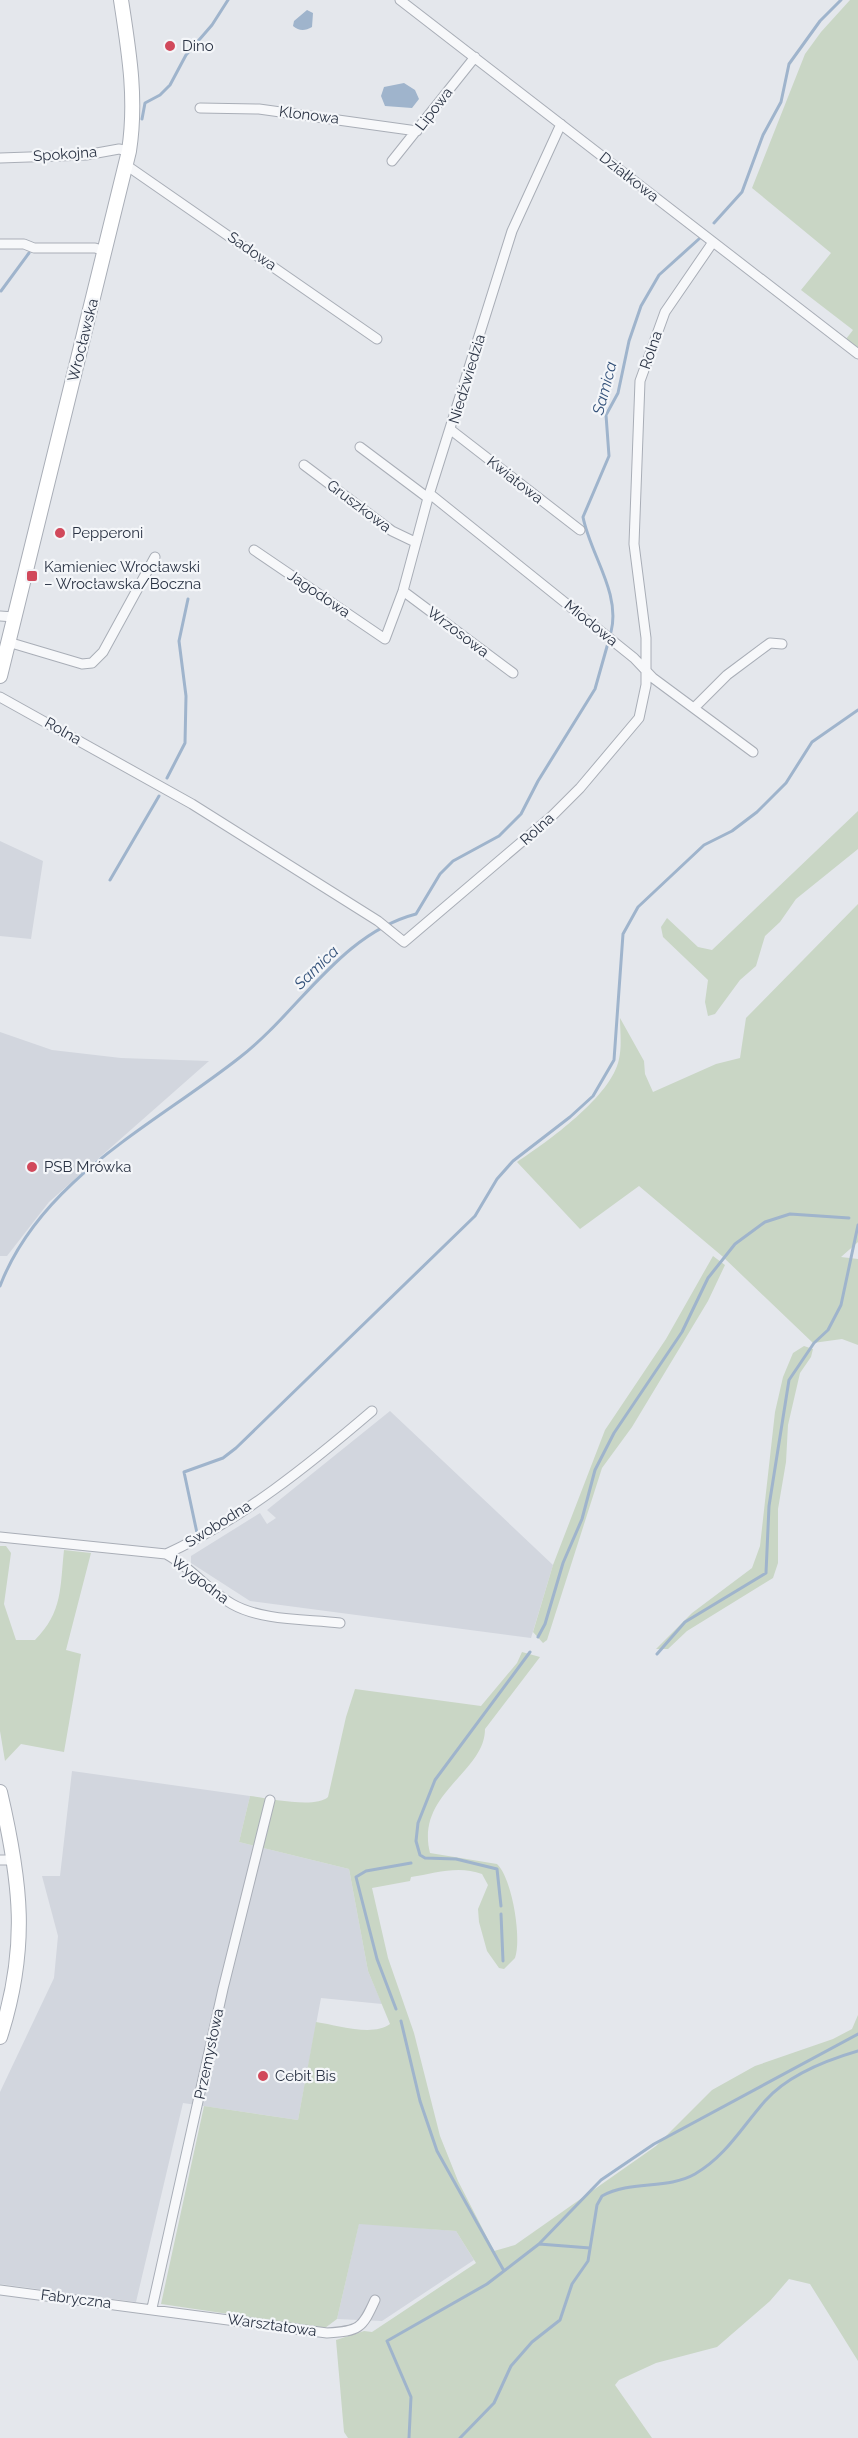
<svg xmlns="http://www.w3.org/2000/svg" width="858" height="2438" font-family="Raleway,sans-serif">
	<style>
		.built { fill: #d2d6de }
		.green { fill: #c9d6c5 }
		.water { fill: #9fb4cc }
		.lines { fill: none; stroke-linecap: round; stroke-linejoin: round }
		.stream { stroke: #9fb4cc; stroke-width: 3 }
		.minor-casing { stroke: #a9aeb7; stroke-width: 11 }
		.secondary-casing { stroke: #a9aeb7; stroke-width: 16 }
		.minor { stroke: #f7f8fa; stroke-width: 9 }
		.secondary { stroke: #fff; stroke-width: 14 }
		.poi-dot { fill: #d1495b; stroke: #f4f6f9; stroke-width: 2 }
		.labels { text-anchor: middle; stroke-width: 4.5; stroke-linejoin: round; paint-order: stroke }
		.poi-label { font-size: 15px; fill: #2b3445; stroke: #f4f6f9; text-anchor: start }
		.street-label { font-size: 15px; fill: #2b3445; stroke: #f4f6f9 }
		.water-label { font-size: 16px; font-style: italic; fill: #34527a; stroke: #f4f6f9 }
	</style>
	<rect width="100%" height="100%" fill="#e4e7ec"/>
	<path class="built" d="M 0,841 L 43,861 L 31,939 L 0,936 Z
		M 0,1032 L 52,1050 L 121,1058 L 209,1061 L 49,1202 L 7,1256 L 0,1256 Z
		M 390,1411 L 553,1565 L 531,1638 L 250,1601 L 191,1563 L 191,1556 L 260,1513 L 267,1524 L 276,1518 L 267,1510 Z
		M 72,1771 L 250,1796 L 239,1842 L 349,1869 L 368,1971 L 382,2004 L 321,1998 L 298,2120 L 183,2103 L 136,2302 L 0,2284 L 0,2092 L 54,1978 L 58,1936 L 42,1876 L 60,1876 Z
		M 359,2223 L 456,2231 L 474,2260 L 382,2321 L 337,2319 Z"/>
	<path class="green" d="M 850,0 L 858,0 L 858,348 L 846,339 L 853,330 L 801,290 L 831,253 L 752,188 L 805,54 L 821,32 Z
		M 858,811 L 858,849 L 796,899 L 780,922 L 765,936 L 756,966 L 740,980 L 715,1014 L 708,1016 L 705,1002 L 708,980 L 663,937 L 661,927 L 667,918 L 698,947 L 712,950 Z
		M 858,904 L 858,1242 L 841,1257 L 858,1259 L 858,1345 L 842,1339 L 813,1343 L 722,1256 L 639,1186 L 580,1229 L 517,1162 C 547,1142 612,1096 619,1059 C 622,1046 620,1031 620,1018 L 644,1061 L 645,1074 L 653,1092 L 716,1064 L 740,1058 L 746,1018 Z
		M 713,1256 L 725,1265 L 708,1301 L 632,1427 L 602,1468 L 547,1640 L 543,1643 L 533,1632 L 553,1565 L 605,1430 L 666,1339 Z
		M 804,1346 L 813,1349 L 811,1357 L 800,1373 L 788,1425 L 786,1462 L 778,1509 L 778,1563 L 773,1578 L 687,1631 L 668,1649 L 656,1649 L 692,1613 L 752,1568 L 760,1546 L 775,1412 L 783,1377 L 793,1353 Z
		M 0,1546 L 6,1546 L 11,1553 L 4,1604 L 16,1640 L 35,1640 C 63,1612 60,1587 64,1550 L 91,1553 L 66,1650 L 81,1654 L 64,1752 L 21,1744 L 5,1761 L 0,1731 Z
		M 522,1652 L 540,1657 L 485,1729 C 485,1773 415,1793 430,1853 L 497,1864 C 512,1878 522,1938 515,1958 L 504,1969 L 499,1968 L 487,1951 L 479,1922 L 478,1909 L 488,1885 L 482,1874 C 459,1865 435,1873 411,1877 L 410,1881 L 372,1888 L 388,1958 L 414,2033 L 440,2136 L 458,2181 L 494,2251 L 515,2245 L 656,2146 L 712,2090 L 755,2066 L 833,2039 L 852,2029 L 858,2015 L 858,2361 L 810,2284 L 789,2279 L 770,2301 L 717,2347 L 656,2363 L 619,2380 L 615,2385 L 652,2438 L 348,2438 L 344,2432 L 336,2340 L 364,2331 L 372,2332 L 476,2263 L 456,2231 L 359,2224 L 337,2319 L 325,2328 L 161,2304 L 204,2106 L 298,2120 L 316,2022 C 337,2025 373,2037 390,2024 L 368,1971 L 349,1869 L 239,1842 L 250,1796 C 267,1798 315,1809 328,1797 L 346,1717 L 355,1689 L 481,1706 L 517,1663 Z"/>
	<path class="water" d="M 307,10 L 313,13 L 312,27 C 305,31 299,31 293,26 L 294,21 Z
		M 404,83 L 415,90 L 419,99 L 412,108 L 385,106 L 381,96 L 384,87 Z"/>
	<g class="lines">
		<path class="stream" d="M 142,119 L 145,103 L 160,95 L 170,85 L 186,55 L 212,25 L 228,0
			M 714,223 L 742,192 L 763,135 L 781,102 L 789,64 L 820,21 L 841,0
			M 1,291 L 29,253
			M 611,632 C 621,593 590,554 583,517 L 609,456 L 606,415 L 618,393 L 629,341 L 641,306 L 659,275 L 700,238
			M 167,778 L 185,743 L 186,696 L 179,641 L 188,599
			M 110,880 L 159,796
			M 0,1286 C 41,1179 154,1125 239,1058 C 299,1012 340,934 416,914 L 440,874 L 453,861 L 499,836 L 521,814 L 538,781 L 595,689 L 608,643
			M 197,1533 L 184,1472 L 223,1458 L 236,1448 L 475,1216 L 497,1179 L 513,1161 L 570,1117 L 593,1096 L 614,1060 L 623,934 L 638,907 L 704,845 L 732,831 L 757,812 L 786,783 L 812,742 L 858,710
			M 538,1637 L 545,1624 L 563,1563 L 582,1519 L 595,1470 L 614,1433 L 682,1332 L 708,1278 L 735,1244 L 765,1222 L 790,1214 L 849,1218
			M 657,1654 L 685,1622 L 766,1573 L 769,1506 L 789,1380 L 814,1343 L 828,1330 L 841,1305 L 858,1225
			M 501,1906 L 497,1869 L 456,1859 L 425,1858 L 420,1855 L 416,1841 L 418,1823 L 435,1780 L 530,1652
			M 501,1914 L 503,1961
			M 396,2009 L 377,1959 L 356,1877 L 366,1871 L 411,1863
			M 401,2021 L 420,2101 L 437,2151 L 504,2271
			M 539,2244 L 601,2180 L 654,2144 L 858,2034
			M 409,2438 L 411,2397 L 387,2341 L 487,2284 L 539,2244 L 590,2248
			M 460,2438 L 494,2403 L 511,2366 L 532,2342 L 560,2320 L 572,2284 L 588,2261 L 597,2205 L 602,2196 C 631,2180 667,2190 695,2174 C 726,2156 742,2127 765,2101 C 787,2076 827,2060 858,2051"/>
		<g class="minor-casing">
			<path id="minor" d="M 400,0 L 858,354
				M 200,108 L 259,109 L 417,131
				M 0,158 L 86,155 L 119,149 L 129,151
				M 392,161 L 475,57
				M 126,165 L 377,339
				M 0,244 L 24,244 L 34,248 L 95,248 L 105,251
				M 451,430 L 580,530
				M 360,447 L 428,498
				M 304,465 L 392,531 L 415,542
				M 430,494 L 634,658 L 653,678 L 753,752
				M 254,550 L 385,639 L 403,591 L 428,498 L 512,231 L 561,124
				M 403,591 L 513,673
				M 0,616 L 14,617
				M 8,642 L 82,664 L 92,663 L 103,652 L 155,557
				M 0,697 L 192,804 L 378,921 L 404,942 L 552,816 L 580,788 L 639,718 L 646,685 L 646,638 L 634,544 L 640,381 L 665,312 L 713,242
				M 694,708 L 727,675 L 770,643 L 782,644
				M 0,1537 L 166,1554 C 241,1520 310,1464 372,1411
				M 166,1554 C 191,1567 207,1590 232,1604 C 262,1621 306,1619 340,1623
				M 0,1860 L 15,1860
				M 0,2290 L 327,2333 C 359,2331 362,2329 375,2300
				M 152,2308 L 223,1989 L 270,1800"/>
		</g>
		<g class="secondary-casing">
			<path id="secondary" d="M 0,676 L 129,151 C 137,99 129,52 121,0
				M 0,1792 C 21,1882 29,1947 0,2037"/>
		</g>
		<use href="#minor" class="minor"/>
		<use href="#secondary" class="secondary"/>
	</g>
	<g class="poi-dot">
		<circle cx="170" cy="46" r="6"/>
		<circle cx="60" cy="533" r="6"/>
		<rect x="26" y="570" width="12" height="12" rx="3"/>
		<circle cx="32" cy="1167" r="6"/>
		<circle cx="263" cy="2076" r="6"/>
	</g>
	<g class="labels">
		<g class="poi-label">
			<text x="182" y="51">Dino</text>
			<text x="72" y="538">Pepperoni</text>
			<text x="44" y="572">Kamieniec Wrocławski<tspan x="44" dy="17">– Wrocławska/Boczna</tspan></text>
			<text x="44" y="1172">PSB Mrówka</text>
			<text x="275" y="2081">Cebit Bis</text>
		</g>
		<g class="street-label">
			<text transform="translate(434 109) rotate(-52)" y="5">Lipowa</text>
			<text transform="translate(309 115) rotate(7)" y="5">Klonowa</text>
			<text transform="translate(65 154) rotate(-4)" y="5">Spokojna</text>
			<text transform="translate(629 177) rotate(38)" y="5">Działkowa</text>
			<text transform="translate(252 251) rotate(35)" y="5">Sadowa</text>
			<text transform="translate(83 340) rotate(-76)" y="5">Wrocławska</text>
			<text transform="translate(651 350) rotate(-71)" y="5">Rolna</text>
			<text transform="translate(467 379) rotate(-73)" y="5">Niedźwiedzia</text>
			<text transform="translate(515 480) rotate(38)" y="5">Kwiatowa</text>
			<text transform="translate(359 506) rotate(37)" y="5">Gruszkowa</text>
			<text transform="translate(319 594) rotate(34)" y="5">Jagodowa</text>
			<text transform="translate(591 623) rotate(39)" y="5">Miodowa</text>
			<text transform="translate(458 632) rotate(37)" y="5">Wrzosowa</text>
			<text transform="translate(63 731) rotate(30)" y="5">Rolna</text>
			<text transform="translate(537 829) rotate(-42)" y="5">Rolna</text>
			<text transform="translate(218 1524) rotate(-32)" y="5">Swobodna</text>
			<text transform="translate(200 1580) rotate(37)" y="5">Wygodna</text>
			<text transform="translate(209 2054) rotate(-78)" y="5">Przemysłowa</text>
			<text transform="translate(76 2299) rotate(7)" y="5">Fabryczna</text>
			<text transform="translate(272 2325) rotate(8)" y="5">Warsztatowa</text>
		</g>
		<g class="water-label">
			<text transform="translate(604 388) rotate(-75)" y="6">Samica</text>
			<text transform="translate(316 967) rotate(-44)" y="6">Samica</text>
		</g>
	</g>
</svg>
